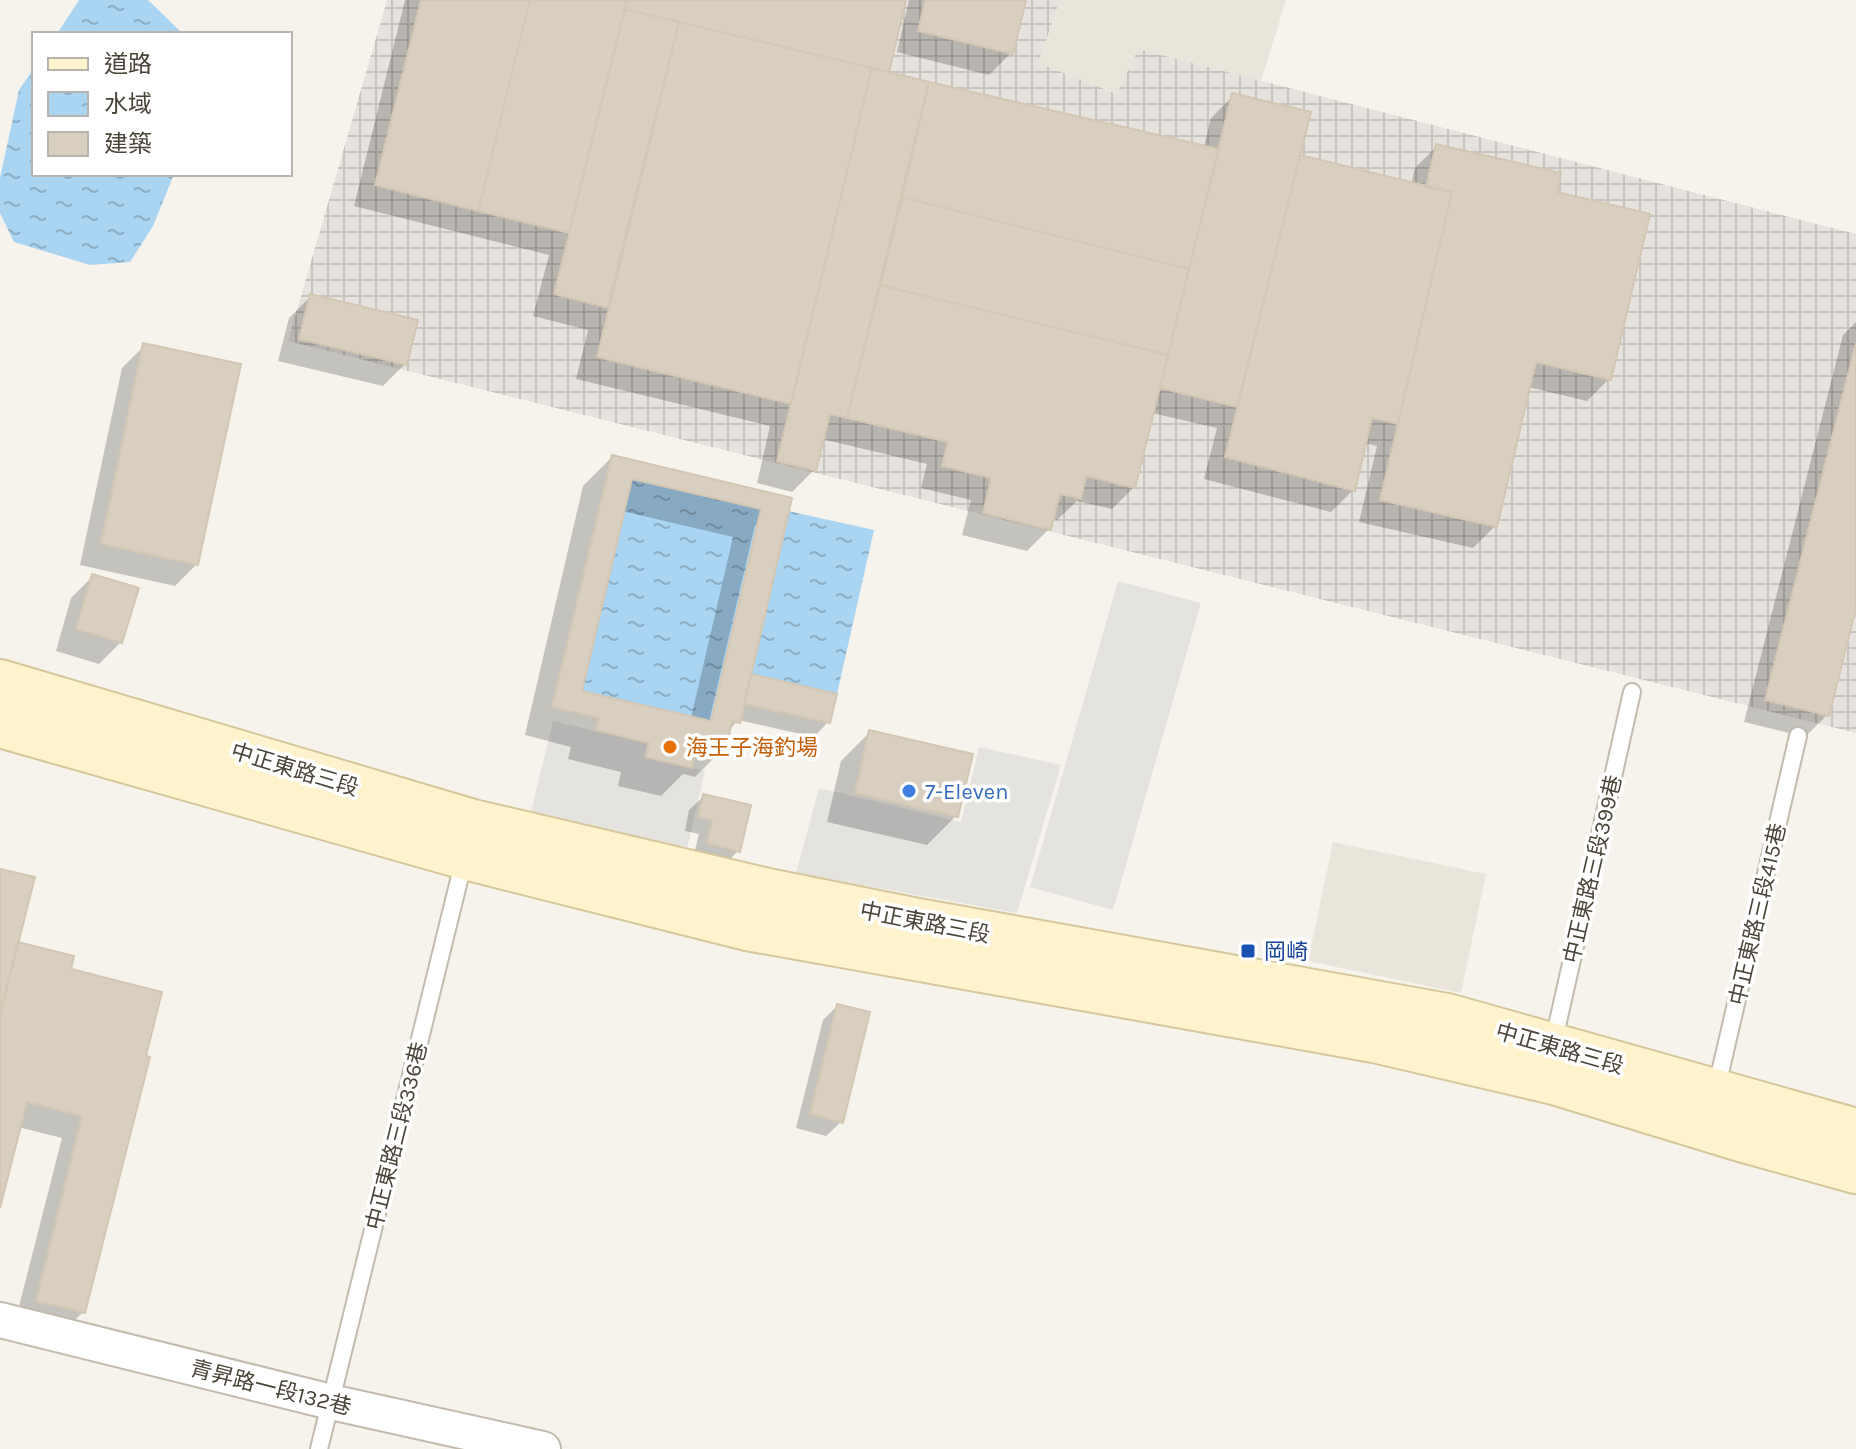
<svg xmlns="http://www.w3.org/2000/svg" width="1856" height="1449" font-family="Karla,'Noto Sans TC',sans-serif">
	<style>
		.residential { fill: #eae5da }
		.industrial { fill: url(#industrial-grid) }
		.parking { fill: #e5e3e0 }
		.water { fill: url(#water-ripples) }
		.shadow { fill: #0003; fill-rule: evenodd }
		.building { fill: #d8cfc1; stroke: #d3c7b4; stroke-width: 2; fill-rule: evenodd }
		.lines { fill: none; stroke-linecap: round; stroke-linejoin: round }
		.service-casing { stroke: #c2bbae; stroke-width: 20 }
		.minor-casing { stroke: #c2bbae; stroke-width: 38 }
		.secondary-casing { stroke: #d6c79b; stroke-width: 48 }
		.service { stroke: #fff; stroke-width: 16 }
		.minor { stroke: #fff; stroke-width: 34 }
		.secondary { stroke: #fff3cd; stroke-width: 44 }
		.food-dot { fill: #e8710a; stroke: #fff; stroke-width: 3 }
		.shop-dot { fill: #3f7fe0; stroke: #fff; stroke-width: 3 }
		.transit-dot { fill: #1a4fb4; stroke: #fff; stroke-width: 3 }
		.labels { text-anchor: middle; stroke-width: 7; stroke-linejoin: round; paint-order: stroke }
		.food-label { font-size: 22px; fill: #c56008; stroke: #fff; text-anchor: start }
		.street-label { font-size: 22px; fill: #4b4439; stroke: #fff }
		.shop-label { font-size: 22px; fill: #366cbe; stroke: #fff; text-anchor: start }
		.transit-label { font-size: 22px; fill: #164399; stroke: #fff; text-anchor: start }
	</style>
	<defs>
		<pattern id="industrial-grid" width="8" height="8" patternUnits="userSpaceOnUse" patternTransform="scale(2)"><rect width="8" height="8" fill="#e6e2dd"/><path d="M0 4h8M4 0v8" fill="none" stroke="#c7c3be"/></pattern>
		<pattern id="water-ripples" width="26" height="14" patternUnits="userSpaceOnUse" patternTransform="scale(2)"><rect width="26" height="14" fill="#a9d4f2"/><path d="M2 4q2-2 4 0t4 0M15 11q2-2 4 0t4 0" fill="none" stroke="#8caec5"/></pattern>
	</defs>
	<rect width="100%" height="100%" fill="#f6f3ec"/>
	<path class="residential" d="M 1060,0 L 1286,0 L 1261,81 L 1138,49 L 1118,94 L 1037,63 Z
		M 1333,842 L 1486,874 L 1461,993 L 1308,961 Z"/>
	<path class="industrial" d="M 387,0 L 1060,0 L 1038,63 L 1117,94 L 1138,49 L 1856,234 L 1856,733 L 288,341 Z"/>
	<path class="parking" d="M 1118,581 L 1201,603 L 1113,910 L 1030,887 Z
		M 553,721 L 647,743 L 644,757 L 705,771 L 687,849 L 531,812 Z
		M 979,747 L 1061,765 L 1017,913 L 796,873 L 819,788 L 961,822 Z"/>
	<path class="water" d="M 79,0 L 148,0 L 183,34 L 57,34 Z
		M 34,68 L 34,174 L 174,174 L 153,226 L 130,262 L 90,265 L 14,242 L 0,213 L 0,178 L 19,90 Z
		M 632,479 L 761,509 L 711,721 L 582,691 Z
		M 788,511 L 874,530 L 837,694 L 751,674 Z"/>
	<path class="shadow" d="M 405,0 L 904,0 L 887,73 L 1204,147 L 1211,118 L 1233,96 L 1297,156 L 1411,185 L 1415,168 L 1437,146 L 1554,193 L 1609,379 L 1587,401 L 1528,387 L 1495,526 L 1473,548 L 1359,522 L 1377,446 L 1364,443 L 1353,490 L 1331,512 L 1204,479 L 1217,428 L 1152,413 L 1134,487 L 1112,509 L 1077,501 L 1057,520 L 1052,519 L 1049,529 L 1027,551 L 962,535 L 971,500 L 921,488 L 927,464 L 822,439 L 814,470 L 792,492 L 757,483 L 770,426 L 576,379 L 588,330 L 533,316 L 549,255 L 354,206 Z
		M 909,0 L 1024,0 L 1011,53 L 989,75 L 897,52 Z
		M 311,296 L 405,364 L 383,386 L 278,361 L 289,318 Z
		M 1856,322 L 1856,600 L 1827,715 L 1805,737 L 1744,722 L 1843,335 Z
		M 144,346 L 197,564 L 175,586 L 80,565 L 122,368 Z
		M 612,457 L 790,499 L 749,676 L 828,722 L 814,737 L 738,720 L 727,733 L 724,748 L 695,777 L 683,774 L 661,796 L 618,786 L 621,772 L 568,759 L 571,747 L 525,735 L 583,486 ZM 622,511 L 733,537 L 691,718 L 580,692 ZM 755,525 L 759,525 L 711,731 L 707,730 Z
		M 93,576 L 121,642 L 99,664 L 56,651 L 71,598 Z
		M 870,732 L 956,816 L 927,845 L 827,822 L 841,761 Z
		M 704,796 L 738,851 L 724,865 L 693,858 L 699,834 L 685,831 L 689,810 Z
		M 0,871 L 16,944 L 69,971 L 160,994 L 83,1312 L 61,1334 L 15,1322 L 62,1138 L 18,1127 L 0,1200 Z
		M 837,1006 L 841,1122 L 826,1136 L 796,1128 L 823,1020 Z"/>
	<path class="building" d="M 421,0 L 530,0 L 478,211 L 375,185 Z
		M 530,0 L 627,0 L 569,233 L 478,211 Z
		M 627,0 L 906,0 L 889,72 L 625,9 Z
		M 925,0 L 1026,0 L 1013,54 L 918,31 Z
		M 625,9 L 679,22 L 608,308 L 554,294 Z
		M 679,22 L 872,68 L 791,404 L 597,357 Z
		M 872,68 L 929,82 L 847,418 L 830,414 L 816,471 L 777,461 Z
		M 929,82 L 1219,149 L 1189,269 L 902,197 Z
		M 1232,93 L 1311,112 L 1237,407 L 1160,388 Z
		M 1436,144 L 1561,173 L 1557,192 L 1650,214 L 1611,380 L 1536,362 L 1497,527 L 1380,500 L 1452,192 L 1426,187 Z
		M 1300,155 L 1452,192 L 1398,424 L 1372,418 L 1355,491 L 1225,457 Z
		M 902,197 L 1189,269 L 1168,355 L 880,285 Z
		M 880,285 L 1168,355 L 1135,488 L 1086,476 L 1081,499 L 1060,494 L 1051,530 L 983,513 L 991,478 L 942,466 L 948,442 L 847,418 Z
		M 310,294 L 418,320 L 407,365 L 299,339 Z
		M 143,343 L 241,364 L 198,565 L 101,544 Z
		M 1856,343 L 1856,608 L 1829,716 L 1765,700 Z
		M 612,455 L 792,498 L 740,723 L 732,721 L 726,749 L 699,742 L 692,768 L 646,757 L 649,743 L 596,730 L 599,718 L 552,707 ZM 632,479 L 761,509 L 711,721 L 582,691 Z
		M 92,574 L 139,588 L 122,643 L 76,629 Z
		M 751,674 L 837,694 L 830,723 L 744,704 Z
		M 869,730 L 973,754 L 958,817 L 855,793 Z
		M 703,794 L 751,805 L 740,852 L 707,843 L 712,820 L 698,817 Z
		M 0,869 L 35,877 L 0,1015 Z
		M 18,942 L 74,956 L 71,969 L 162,992 L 146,1056 L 150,1057 L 85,1313 L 36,1301 L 82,1116 L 27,1102 L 0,1208 L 0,1015 Z
		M 837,1004 L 870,1012 L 843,1123 L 810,1114 Z"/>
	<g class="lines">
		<g class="service-casing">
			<path id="service" d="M 1553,1044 L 1632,692
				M 1716,1090 L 1798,736
				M 319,1449 L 464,860"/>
		</g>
		<g class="minor-casing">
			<path id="minor" d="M 0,1320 L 331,1402 L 543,1449"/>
		</g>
		<g class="secondary-casing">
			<path id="secondary" d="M 0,682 L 473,822 L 768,891 L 913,920 L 1447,1016 L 1856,1131
				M 0,725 L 465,857 L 747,928 L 1374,1040 L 1554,1082 L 1744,1140 L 1856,1171"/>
		</g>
		<use href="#service" class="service"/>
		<use href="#minor" class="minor"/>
		<use href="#secondary" class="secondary"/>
	</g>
	<circle class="food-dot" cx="670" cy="747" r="8"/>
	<circle class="shop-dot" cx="909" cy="791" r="8"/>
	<rect class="transit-dot" x="1240" y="943" width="16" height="16" rx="4"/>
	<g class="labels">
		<g class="food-label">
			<text x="686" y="755">海王子海釣場</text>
		</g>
		<g class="street-label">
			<text transform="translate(295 769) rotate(17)" y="8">中正東路三段</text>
			<text transform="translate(1592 869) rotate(-77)" y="8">中正東路三段399巷</text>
			<text transform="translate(1757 914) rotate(-77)" y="8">中正東路三段415巷</text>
			<text transform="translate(925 922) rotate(11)" y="8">中正東路三段</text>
			<text transform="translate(1560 1048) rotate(16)" y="8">中正東路三段</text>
			<text transform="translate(396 1136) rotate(-76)" y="8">中正東路三段336巷</text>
			<text transform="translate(271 1387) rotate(14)" y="8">青昇路一段132巷</text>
		</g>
		<g class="shop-label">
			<text x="925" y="799">7-Eleven</text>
		</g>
		<g class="transit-label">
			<text x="1264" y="959">岡崎</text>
		</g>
	</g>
	<rect x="32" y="32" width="260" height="144" fill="#ffffff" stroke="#b7b4b0" stroke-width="2"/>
	<rect x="48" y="58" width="40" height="12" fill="#fff3cd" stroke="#b7b4b0" stroke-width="2"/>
	<text x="104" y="72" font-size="24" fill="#4b4439">道路</text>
	<rect x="48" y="92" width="40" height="24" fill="url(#water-ripples)" stroke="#b7b4b0" stroke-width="2"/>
	<text x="104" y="112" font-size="24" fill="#4b4439">水域</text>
	<rect x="48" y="132" width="40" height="24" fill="#d8cfc1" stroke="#b7b4b0" stroke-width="2"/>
	<text x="104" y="152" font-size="24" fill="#4b4439">建築</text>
</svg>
